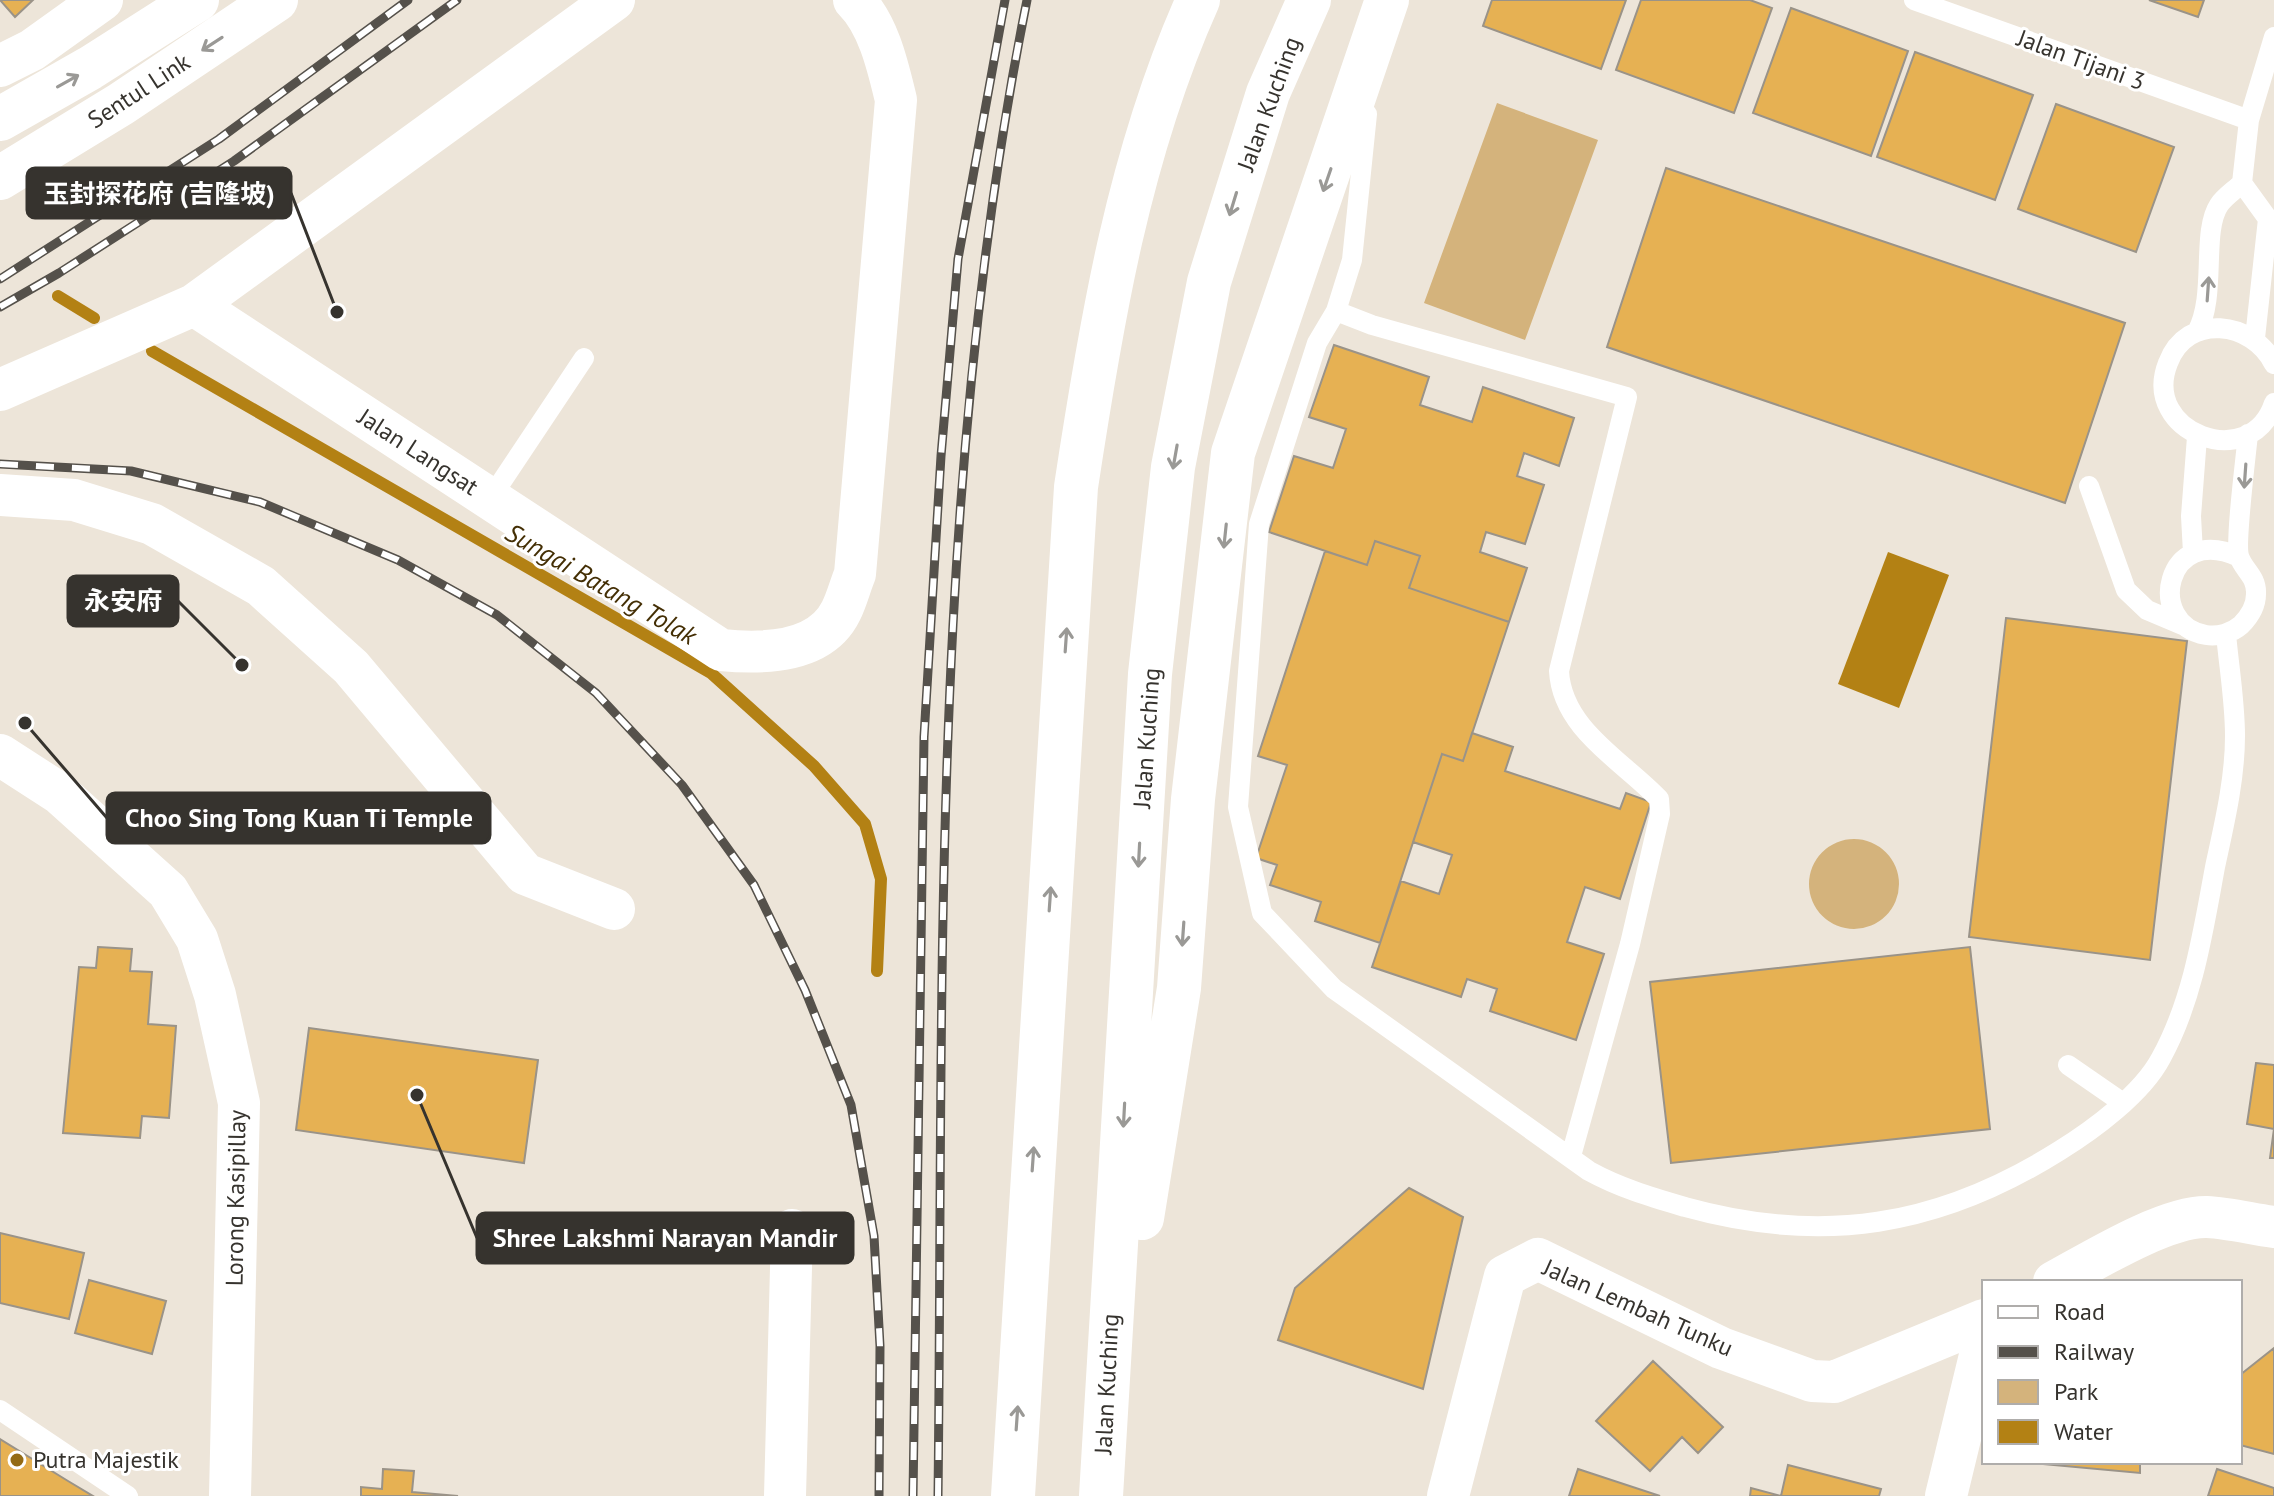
<svg xmlns="http://www.w3.org/2000/svg" width="2274" height="1496" font-family="'PT Sans','Noto Sans SC',sans-serif">
	<style>
		.green { fill: #d4b37c }
		.water { fill: #b38114 }
		.lines { fill: none; stroke-linecap: round; stroke-linejoin: round }
		.stream { stroke: #b38114; stroke-width: 12 }
		.building { fill: #e6b153; stroke: #9a9388; stroke-width: 2 }
		.lane { stroke: #fff; stroke-width: 20 }
		.street { stroke: #fff; stroke-width: 42 }
		.secondary { stroke: #fff; stroke-width: 44 }
		.highway { stroke: #fff; stroke-width: 44 }
		.rail-casing { stroke: #55514b; stroke-width: 9 }
		.rail { stroke: #fff; stroke-width: 6; stroke-dasharray: 18; stroke-linecap: butt }
		.oneway { stroke: #9a9996 }
		.poi-dot { fill: #946b15; stroke: #fff; stroke-width: 3 }
		.labels { text-anchor: middle; stroke-width: 6; stroke-linejoin: round; paint-order: stroke }
		.street-label { font-size: 24px; fill: #36332e; stroke: #fff }
		.poi-label { font-size: 24px; fill: #36332e; stroke: #fff; text-anchor: start }
		.water-label { font-size: 26px; font-style: italic; fill: #442f05; stroke: #fff }
		.leader { fill: none; stroke: #36332e; stroke-width: 3 }
		.callout-dot { fill: #36332e; stroke: #fff; stroke-width: 3 }
		.callout { fill: #36332e; stroke: #36332e; stroke-width: 3 }
		.callout-label { font-size: 26px; text-anchor: middle; font-weight: bold; fill: #fff }
	</style>
	<rect width="100%" height="100%" fill="#ede5d9"/>
	<path class="green" d="M 1497,103 L 1598,140 L 1525,340 L 1424,303 Z
		M1809 884a45 45 0 1 1 90 0a45 45 0 1 1-90 0Z"/>
	<path class="water" d="M 1888,552 L 1949,575 L 1899,708 L 1838,684 Z"/>
	<g class="lines">
		<path class="stream" d="M 58,296 L 94,318
			M 152,351 L 711,673 L 814,766 L 865,824 L 881,879 L 877,971"/>
	</g>
	<path class="building" d="M 0,0 L 33,0 L 15,17 Z
		M 1492,0 L 1626,0 L 1601,69 L 1483,26 Z
		M 1641,0 L 1750,0 L 1772,8 L 1734,113 L 1616,70 Z
		M 2149,0 L 2204,0 L 2198,17 Z
		M 1791,8 L 1908,51 L 1871,156 L 1753,113 Z
		M 1915,52 L 2033,95 L 1995,200 L 1877,157 Z
		M 2056,104 L 2174,147 L 2136,252 L 2018,209 Z
		M 1666,168 L 2125,323 L 2065,503 L 1607,347 Z
		M 1334,345 L 1429,377 L 1420,405 L 1472,422 L 1483,387 L 1574,418 L 1559,466 L 1524,453 L 1517,476 L 1544,485 L 1525,544 L 1486,532 L 1480,552 L 1527,568 L 1509,622 L 1409,588 L 1420,556 L 1375,541 L 1367,565 L 1269,532 L 1294,456 L 1333,468 L 1346,429 L 1309,417 Z
		M 1375,541 L 1420,556 L 1409,588 L 1509,622 L 1463,761 L 1442,754 L 1380,943 L 1315,921 L 1321,902 L 1270,885 L 1277,865 L 1256,858 L 1287,765 L 1258,756 L 1325,551 L 1367,565 Z
		M 2006,618 L 2187,641 L 2150,960 L 1969,937 Z
		M 1472,733 L 1513,747 L 1505,771 L 1620,809 L 1626,793 L 1651,802 L 1620,899 L 1585,887 L 1567,942 L 1604,954 L 1576,1040 L 1490,1011 L 1497,989 L 1467,979 L 1461,997 L 1372,967 L 1401,881 L 1439,894 L 1452,855 L 1413,842 L 1442,754 L 1463,761 Z
		M 98,947 L 132,949 L 130,971 L 152,972 L 148,1024 L 176,1026 L 169,1118 L 142,1116 L 140,1138 L 63,1133 L 79,967 L 96,968 Z
		M 1970,947 L 1990,1129 L 1671,1163 L 1650,982 Z
		M 309,1028 L 538,1060 L 524,1163 L 296,1130 Z
		M 2256,1063 L 2274,1065 L 2274,1158 L 2270,1158 L 2274,1129 L 2247,1124 Z
		M 1409,1188 L 1463,1217 L 1423,1389 L 1278,1340 L 1295,1288 Z
		M 0,1233 L 84,1253 L 69,1319 L 0,1303 Z
		M 89,1280 L 166,1301 L 152,1354 L 75,1333 Z
		M 2274,1348 L 2274,1454 L 2240,1445 L 2240,1375 Z
		M 1653,1361 L 1723,1427 L 1698,1453 L 1682,1437 L 1650,1471 L 1596,1421 Z
		M 0,1439 L 68,1481 L 93,1496 L 0,1496 Z
		M 2020,1462 L 2140,1462 L 2140,1473 Z
		M 1788,1465 L 1881,1489 L 1879,1496 L 1750,1496 L 1751,1488 L 1781,1496 Z
		M 383,1469 L 414,1471 L 412,1492 L 458,1496 L 361,1496 L 361,1487 L 382,1489 Z
		M 1578,1469 L 1660,1496 L 1569,1496 Z
		M 2217,1469 L 2274,1488 L 2274,1496 L 2208,1496 Z"/>
	<g class="lines">
		<path class="lane" d="M 1914,0 L 2249,120
			M 1367,114 L 1352,260 L 1336,311 L 1372,325 L 1627,397 L 1559,671 C 1562,729 1623,761 1659,799 L 1660,814 L 1630,944 L 1571,1156
			M 2242,183 L 2268,219 L 2255,338
			M 1336,311 L 1317,343 L 1259,524 L 1238,807 L 1262,913 L 1334,989 L 1589,1171 C 1620,1188 1651,1197 1685,1207 C 1822,1245 1938,1227 2059,1151 C 2093,1130 2142,1094 2161,1058 C 2193,1000 2203,932 2215,867 C 2224,825 2235,780 2235,736 C 2235,702 2229,667 2226,634
			M 2197,332 C 2217,296 2201,232 2219,205 C 2224,197 2235,190 2242,183 L 2249,120 L 2274,37
			M 2274,364 C 2253,321 2187,312 2168,363 C 2140,433 2251,474 2274,403
			M 2089,486 L 2126,590 L 2147,610 L 2185,626
			M 490,499 L 584,358
			M 2193,553 L 2191,516 L 2197,437
			M 2239,557 C 2165,522 2145,625 2206,635 C 2218,637 2232,633 2241,625 C 2249,617 2256,606 2256,594 C 2257,576 2243,570 2239,556 C 2235,542 2246,455 2248,434
			M 2068,1065 L 2123,1103
			M 0,1410 L 128,1496"/>
		<path class="street" d="M 0,66 L 32,50 L 102,0
			M 194,305 L 721,650 C 761,654 820,654 841,611 C 847,599 850,586 855,574 L 896,100 C 888,67 879,25 854,0
			M 0,390 L 194,305 L 614,0
			M 0,495 L 74,500 L 152,524 L 261,586 L 351,667 L 525,874 L 614,909
			M 0,755 L 59,793 L 168,891 L 197,939 L 215,995 L 239,1103 L 230,1496
			M 2054,1282 C 2091,1262 2165,1216 2207,1217 C 2229,1218 2252,1224 2274,1227
			M 785,1496 L 792,1230
			M 1448,1496 L 1505,1276 L 1538,1259 L 1721,1348 L 1812,1381 L 1834,1382 L 1984,1320
			M 1946,1496 L 1984,1339"/>
		<path class="secondary" d="M 0,119 L 90,68 L 197,0
			M 0,178 L 121,104 L 276,0"/>
		<path class="highway" d="M 1142,1218 L 1179,988 L 1193,799 L 1233,453 L 1387,0
			M 1013,1496 L 1076,487 C 1101,322 1129,154 1198,0
			M 1101,1496 L 1150,674 L 1173,467 L 1209,282 L 1268,93 L 1309,0"/>
		<g class="rail-casing">
			<path id="rail" d="M 0,279 L 219,139 L 408,0
				M 0,307 L 59,273 L 234,161 L 457,0
				M 0,464 L 131,471 L 260,502 L 398,560 L 497,615 L 596,693 L 682,785 L 754,885 L 805,990 L 851,1105 L 874,1236 L 880,1346 L 879,1496
				M 913,1496 L 924,737 L 941,456 L 958,259 L 1005,0
				M 938,1496 C 944,997 928,492 1027,0"/>
		</g>
		<use href="#rail" class="rail"/>
	</g>
	<defs><path id="oneway-shaft" d="M-6 0H5M1.5-3L5.5 0L1.5 3" fill="none" stroke-width="1.6" stroke-linecap="round" stroke-linejoin="round" transform="scale(2)"/></defs>
	<g class="oneway">
		<use href="#oneway-shaft" transform="translate(212 44) rotate(147)"/>
		<use href="#oneway-shaft" transform="translate(68 81) rotate(-29)"/>
		<use href="#oneway-shaft" transform="translate(1327 180) rotate(109)"/>
		<use href="#oneway-shaft" transform="translate(1233 204) rotate(107)"/>
		<use href="#oneway-shaft" transform="translate(2208 289) rotate(-86)"/>
		<use href="#oneway-shaft" transform="translate(1175 457) rotate(100)"/>
		<use href="#oneway-shaft" transform="translate(2245 476) rotate(94)"/>
		<use href="#oneway-shaft" transform="translate(1225 536) rotate(96)"/>
		<use href="#oneway-shaft" transform="translate(1066 640) rotate(-86)"/>
		<use href="#oneway-shaft" transform="translate(1139 855) rotate(93)"/>
		<use href="#oneway-shaft" transform="translate(1050 899) rotate(-86)"/>
		<use href="#oneway-shaft" transform="translate(1183 934) rotate(94)"/>
		<use href="#oneway-shaft" transform="translate(1124 1115) rotate(93)"/>
		<use href="#oneway-shaft" transform="translate(1033 1159) rotate(-86)"/>
		<use href="#oneway-shaft" transform="translate(1017 1418) rotate(-86)"/>
	</g>
	<circle class="poi-dot" cx="17" cy="1460" r="8"/>
	<g class="labels">
		<g class="street-label">
			<text transform="translate(2081 60) rotate(20)" y="8">Jalan Tijani 3</text>
			<text transform="translate(139 91) rotate(-33)" y="8">Sentul Link</text>
			<text transform="translate(1269 104) rotate(-70)" y="8">Jalan Kuching</text>
			<text transform="translate(418 452) rotate(33)" y="8">Jalan Langsat</text>
			<text transform="translate(1147 738) rotate(-86)" y="8">Jalan Kuching</text>
			<text transform="translate(236 1198) rotate(-89)" y="8">Lorong Kasipillay</text>
			<text transform="translate(1638 1308) rotate(24)" y="8">Jalan Lembah Tunku</text>
			<text transform="translate(1107 1384) rotate(-87)" y="8">Jalan Kuching</text>
		</g>
		<g class="poi-label">
			<text x="33" y="1468">Putra Majestik</text>
		</g>
		<g class="water-label">
			<text transform="translate(601 584) rotate(30)" y="9">Sungai Batang Tolak</text>
		</g>
	</g>
	<path class="leader" d="M337 312L291 193M242 665L178 601M25 723L107 818M417 1095L477 1238"/>
	<g class="callout-dot">
		<circle cx="337" cy="312" r="8"/>
		<circle cx="242" cy="665" r="8"/>
		<circle cx="25" cy="723" r="8"/>
		<circle cx="417" cy="1095" r="8"/>
	</g>
	<g class="callout">
		<rect x="27" y="168" width="264" height="50" rx="8"/>
		<rect x="68" y="576" width="110" height="50" rx="8"/>
		<rect x="107" y="793" width="383" height="50" rx="8"/>
		<rect x="477" y="1213" width="376" height="50" rx="8"/>
	</g>
	<g class="callout-label">
		<text x="159" y="203">玉封探花府 (吉隆坡)</text>
		<text x="123" y="610">永安府</text>
		<text x="299" y="827">Choo Sing Tong Kuan Ti Temple</text>
		<text x="665" y="1247">Shree Lakshmi Narayan Mandir</text>
	</g>
	<rect x="1982" y="1280" width="260" height="184" fill="#ffffff" stroke="#afadab" stroke-width="2"/>
	<rect x="1998" y="1306" width="40" height="12" fill="#ffffff" stroke="#afadab" stroke-width="2"/>
	<text x="2054" y="1320" font-size="24" fill="#36332e">Road</text>
	<rect x="1998" y="1346" width="40" height="12" fill="#55514b" stroke="#afadab" stroke-width="2"/>
	<text x="2054" y="1360" font-size="24" fill="#36332e">Railway</text>
	<rect x="1998" y="1380" width="40" height="24" fill="#d4b37c" stroke="#afadab" stroke-width="2"/>
	<text x="2054" y="1400" font-size="24" fill="#36332e">Park</text>
	<rect x="1998" y="1420" width="40" height="24" fill="#b38114" stroke="#afadab" stroke-width="2"/>
	<text x="2054" y="1440" font-size="24" fill="#36332e">Water</text>
</svg>
